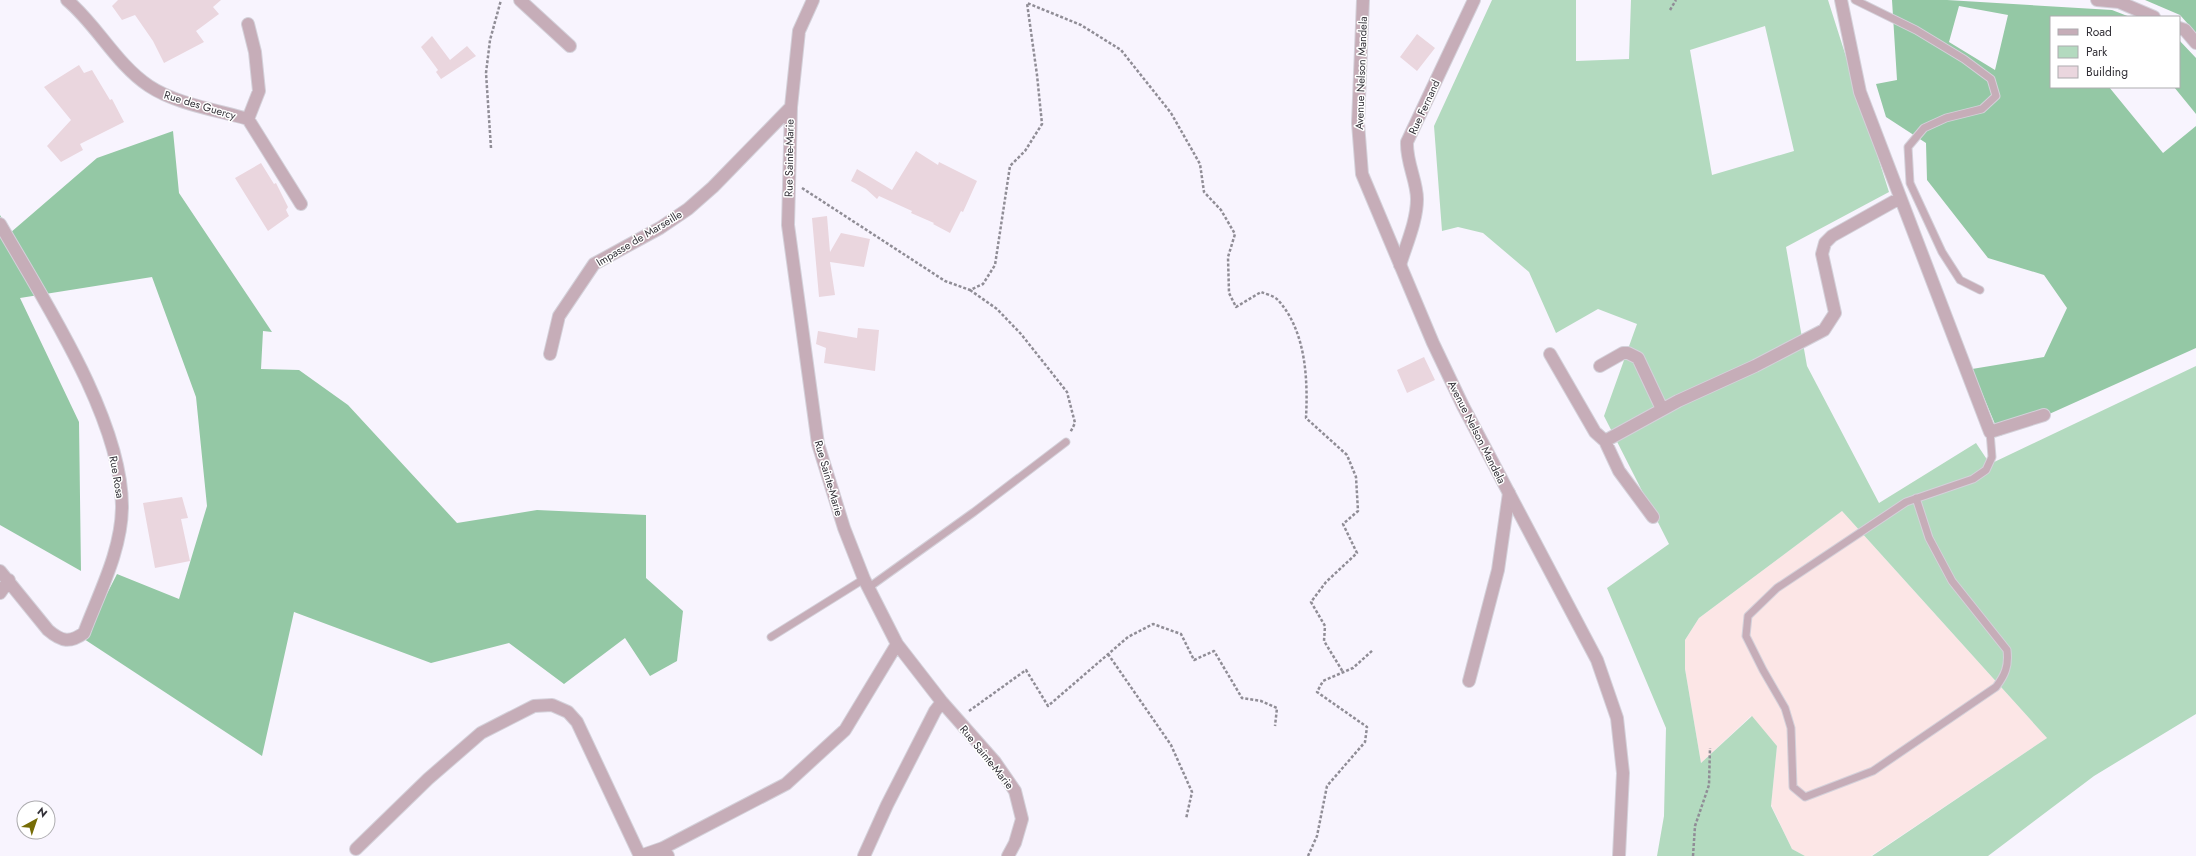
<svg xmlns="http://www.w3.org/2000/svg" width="2196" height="856" font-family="Jost,sans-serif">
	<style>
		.industrial { fill: #fce6e6 }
		.green { fill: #b3dabf; fill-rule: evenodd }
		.forest { fill: #94c8a5; fill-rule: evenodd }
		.building { fill: #ead6de }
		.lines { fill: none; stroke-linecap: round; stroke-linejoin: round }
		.service-casing { stroke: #d4d1da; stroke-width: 9 }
		.minor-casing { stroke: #d4d1da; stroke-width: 14 }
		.tertiary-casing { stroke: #d4d1da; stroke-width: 14 }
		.path { stroke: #908d96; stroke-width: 2.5; stroke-dasharray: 3 2; stroke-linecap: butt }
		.service { stroke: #c6adb8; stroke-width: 7 }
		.minor { stroke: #c6adb8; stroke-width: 12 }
		.tertiary { stroke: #c6adb8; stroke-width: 12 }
		.labels { text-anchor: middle; stroke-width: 3; stroke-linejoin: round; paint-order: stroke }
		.street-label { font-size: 11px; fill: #323037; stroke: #fff }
	</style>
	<rect width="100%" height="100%" fill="#f8f4fe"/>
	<path class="industrial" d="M 1842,511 L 2047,738 L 1871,856 L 1805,856 L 1792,849 L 1771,805 L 1777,746 L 1751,716 L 1701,763 L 1685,669 L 1685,640 L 1699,618 Z"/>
	<path class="green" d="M 1492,0 L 1576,0 L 1576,61 L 1629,59 L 1631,0 L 1828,0 L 1889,192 L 1786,247 L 1807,366 L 1879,503 L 1976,443 L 1990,464 L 2196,366 L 2196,714 L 2094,776 L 1988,856 L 1872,856 L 2047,738 L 1842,511 L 1699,618 L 1685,640 L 1685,669 L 1701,763 L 1752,716 L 1777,746 L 1771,806 L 1792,849 L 1805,856 L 1657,856 L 1664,816 L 1666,728 L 1607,588 L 1669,544 L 1604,416 L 1637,324 L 1598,309 L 1556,333 L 1529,272 L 1483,233 L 1458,227 L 1442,231 L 1434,126 ZM 1765,26 L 1794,151 L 1712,175 L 1690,50 Z"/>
	<path class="forest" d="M 1892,0 L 1947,0 L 2112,10 L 2130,17 L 2051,17 L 2051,87 L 2109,87 L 2163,153 L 2196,126 L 2196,348 L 2000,436 L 1972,369 L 2044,357 L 2067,308 L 2044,275 L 1988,258 L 1927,180 L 1926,143 L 1886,117 L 1876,84 L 1897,80 ZM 1959,6 L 2008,15 L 1995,70 L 1949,42 Z
		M 2145,0 L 2196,0 L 2196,33 L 2180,15 Z
		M 2179,40 L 2196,58 L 2196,114 L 2174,87 L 2179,87 Z
		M 173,131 L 179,193 L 272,332 L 263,331 L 261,369 L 299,370 L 348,405 L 457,523 L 537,510 L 646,515 L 646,578 L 683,611 L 677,661 L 650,676 L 625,638 L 564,684 L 509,643 L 431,663 L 294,612 L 262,756 L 84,639 L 117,574 L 179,599 L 207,506 L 196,397 L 152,277 L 20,298 L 79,422 L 81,571 L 0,525 L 0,215 L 10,233 L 97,158 Z"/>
	<path class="building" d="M 118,0 L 221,0 L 213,7 L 219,14 L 196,31 L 204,42 L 164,63 L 153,41 L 135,15 L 122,20 L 112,6 Z
		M 1417,34 L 1435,48 L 1417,71 L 1400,57 Z
		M 432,36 L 450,60 L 467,46 L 476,56 L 441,79 L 436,72 L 438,70 L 421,47 Z
		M 79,65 L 84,73 L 92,70 L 110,100 L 112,99 L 124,122 L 80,144 L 83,150 L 61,162 L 47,146 L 71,120 L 44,87 Z
		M 916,151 L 938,165 L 939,162 L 977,181 L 963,212 L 961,211 L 950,233 L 933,224 L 934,223 L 911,213 L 912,211 L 879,196 L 877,199 L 866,189 L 851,181 L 857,169 L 892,190 Z
		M 261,163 L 274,184 L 276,183 L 288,207 L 286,210 L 289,216 L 268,231 L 235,178 Z
		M 827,216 L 830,252 L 841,233 L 870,239 L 864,267 L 830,262 L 835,295 L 819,297 L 812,218 Z
		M 858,328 L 879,330 L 875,371 L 824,363 L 826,348 L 816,344 L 818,331 L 857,338 Z
		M 1424,357 L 1435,380 L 1407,393 L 1397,370 Z
		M 182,497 L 188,518 L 181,519 L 190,561 L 155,568 L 143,503 Z"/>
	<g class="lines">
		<g class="service-casing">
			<path id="service" d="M 1855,0 L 1916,30 L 1964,59 L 1991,79 L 1996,96 L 1982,109 L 1946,118 L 1924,128 L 1908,147 L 1910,183 L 1942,252 L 1960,280 L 1980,290
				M 1916,498 L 1929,538 L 1952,581 L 2007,650 C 2009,666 2005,675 1996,687 L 1873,771 L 1805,797 L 1793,787 L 1791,728 L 1785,708 L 1763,670 L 1746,636 L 1748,616 L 1777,588 L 1906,502 L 1973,479 L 1986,470 L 1992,457 L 1990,432
				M 868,588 L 974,512 L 1066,442
				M 771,637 L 864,579"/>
		</g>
		<g class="minor-casing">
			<path id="minor" d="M 67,0 C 97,25 116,64 149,86 C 176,104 217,110 248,119 L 301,204
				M 520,0 L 570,46
				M 813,0 L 799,31 L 791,107 L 788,225 L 818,444 L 844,528 L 864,579 L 897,644 L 942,702 L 995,762 L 1015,791 L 1022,819 L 1015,843 L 1008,856
				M 1841,0 L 1860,92 L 1990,432 L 2044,415
				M 2097,0 L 2119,2 L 2154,17
				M 248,24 L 255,52 L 259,91 L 248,119
				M 2179,28 L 2185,30 L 2196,43
				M 0,224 C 43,299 122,419 122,506 C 122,550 99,593 84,633 C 70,643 62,642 48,630 L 0,571
				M 1400,265 C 1406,245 1417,221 1417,199 C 1417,181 1406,162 1407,142 L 1474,0
				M 550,354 L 559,316 L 594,264 L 660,228 L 688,209 L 713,187 L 791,107
				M 1550,354 L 1595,432 L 1605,441 L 1678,401 L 1755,366 L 1824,330 L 1835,313 L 1822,254 L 1825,243 L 1832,236 L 1900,198
				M 1600,366 L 1623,353 L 1628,353 L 1638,358 L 1662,409
				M 1605,441 L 1619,471 L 1653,517
				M 0,593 L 9,580
				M 1469,681 L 1498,570 L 1509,493
				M 356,849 L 428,779 L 481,733 L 534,706 L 552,705 L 568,712 L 577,722 L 640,856 L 663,848
				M 668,856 L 663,848 L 786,784 L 845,730 L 897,644
				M 864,856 L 887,805 L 935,711 L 942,702"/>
		</g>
		<g class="tertiary-casing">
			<path id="tertiary" d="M 1363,0 L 1358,123 L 1362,174 L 1433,343 L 1463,406 L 1597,660 L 1617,718 L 1623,773 L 1619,856"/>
		</g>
		<path class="path" d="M 1670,10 L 1676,0
			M 491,148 L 486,73 L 490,40 L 501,0
			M 802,188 L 945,281 L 970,290 L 983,284 L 995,265 L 1010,166 L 1025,151 L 1042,124 L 1037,75 L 1027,3 L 1081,25 L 1121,50 L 1171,113 L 1200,164 L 1204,192 L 1221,210 L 1235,234 L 1228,257 L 1229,293 L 1236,307 L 1261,292 C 1266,294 1274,296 1278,300 C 1306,331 1308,379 1306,418 L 1347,455 L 1356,477 L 1358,511 L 1343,524 L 1357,553 L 1326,582 L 1311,602 L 1325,626 L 1324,641 L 1343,672
			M 970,290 L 997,309 L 1021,334 L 1067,392 L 1075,423 L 1070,433
			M 1108,654 L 1171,745 L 1192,792 L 1186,819
			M 969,711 L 1026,670 L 1048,706 L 1128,637 L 1153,624 L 1181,634 L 1194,660 L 1214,651 L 1242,698 L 1261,701 L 1277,708 L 1275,726
			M 1308,856 L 1317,836 L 1327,786 L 1365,742 L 1367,727 L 1317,692 L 1323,681 L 1353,668 L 1373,650
			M 1693,856 L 1695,826 L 1709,785 L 1710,748"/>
		<use href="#service" class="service"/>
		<use href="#minor" class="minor"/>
		<use href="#tertiary" class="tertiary"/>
	</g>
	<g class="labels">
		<g class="street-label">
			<text transform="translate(1361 73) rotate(-88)" y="4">Avenue Nelson Mandela</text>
			<text transform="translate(200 105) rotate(17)" y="4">Rue des Guercy</text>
			<text transform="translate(1424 107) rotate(-65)" y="4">Rue Fernand</text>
			<text transform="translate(789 158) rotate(-89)" y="4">Rue Sainte-Marie</text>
			<text transform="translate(639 238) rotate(-31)" y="4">Impasse de Marseille</text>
			<text transform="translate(1477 432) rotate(63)" y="4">Avenue Nelson Mandela</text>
			<text transform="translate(117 477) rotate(80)" y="4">Rue Rosa</text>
			<text transform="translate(829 478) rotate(74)" y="4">Rue Sainte-Marie</text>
			<text transform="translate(987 757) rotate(51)" y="4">Rue Sainte-Marie</text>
		</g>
	</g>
	<rect x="2050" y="16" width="130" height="72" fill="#ffffff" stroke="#adacaf"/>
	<rect x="2058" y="29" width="20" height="6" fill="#c6adb8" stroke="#adacaf"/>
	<text x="2086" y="36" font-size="12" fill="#323037">Road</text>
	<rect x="2058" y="46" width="20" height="12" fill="#b3dabf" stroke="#adacaf"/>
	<text x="2086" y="56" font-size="12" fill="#323037">Park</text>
	<rect x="2058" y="66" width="20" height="12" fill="#ead6de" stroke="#adacaf"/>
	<text x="2086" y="76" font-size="12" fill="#323037">Building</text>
	<g transform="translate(36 820) rotate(40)"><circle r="19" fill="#ffffff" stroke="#adacaf"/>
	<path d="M0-3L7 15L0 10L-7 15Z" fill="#766c06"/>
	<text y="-6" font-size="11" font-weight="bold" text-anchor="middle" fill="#323037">N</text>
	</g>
</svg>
